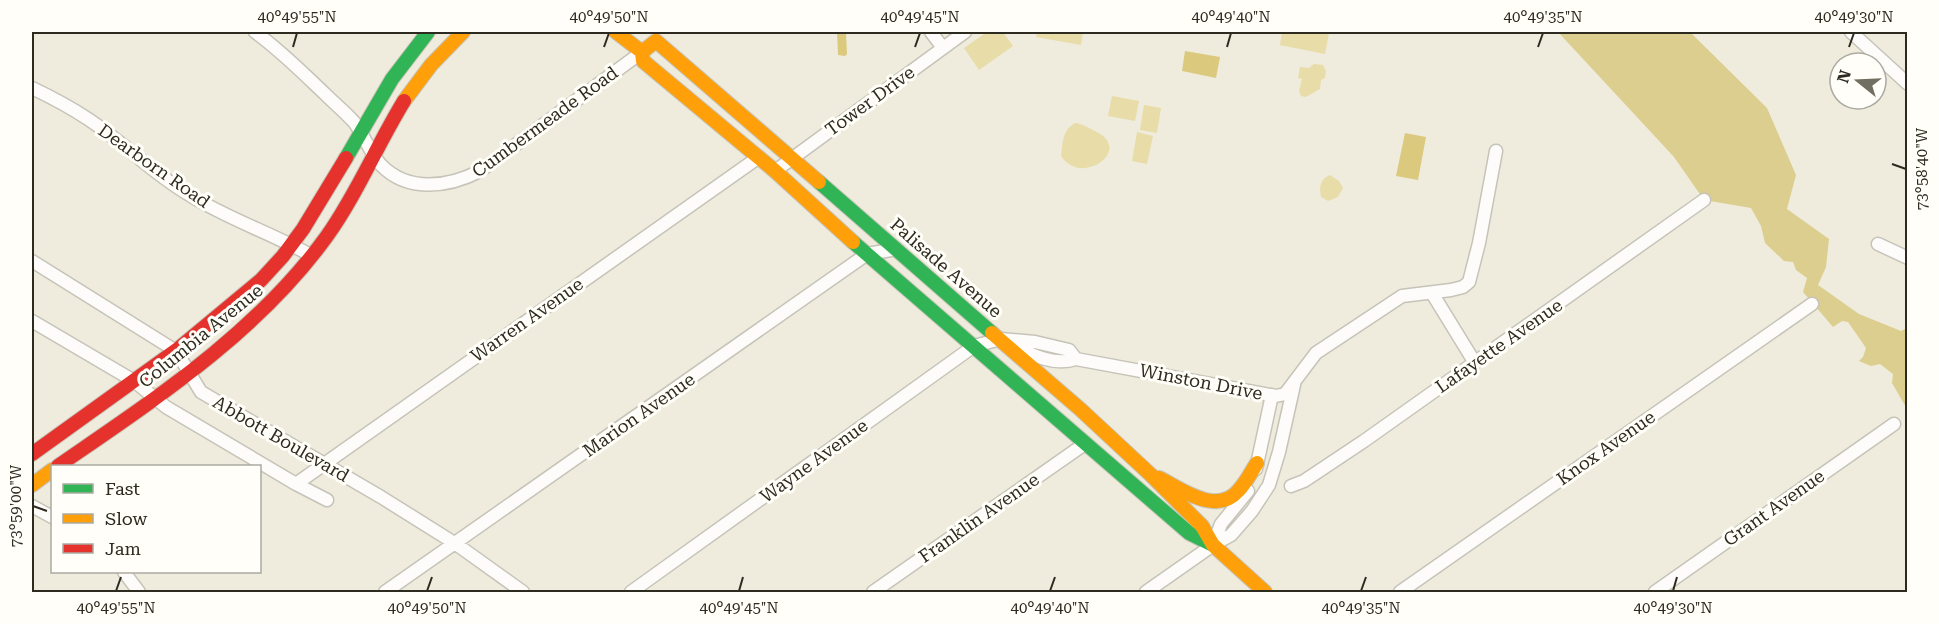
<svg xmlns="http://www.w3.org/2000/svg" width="1939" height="624" font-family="'Roboto Serif',serif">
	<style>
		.green { fill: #e8dca8 }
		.forest { fill: #dcce8e }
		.water { fill: #dbca7d }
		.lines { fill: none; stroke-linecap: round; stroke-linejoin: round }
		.street-casing { stroke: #c6c3b8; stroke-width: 15 }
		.fast-casing { stroke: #c6c3b8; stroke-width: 16 }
		.slow-casing { stroke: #c6c3b8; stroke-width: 16 }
		.jam-casing { stroke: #c6c3b8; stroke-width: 16 }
		.street { stroke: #fdfcfa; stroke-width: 12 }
		.fast { stroke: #30b455; stroke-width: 14 }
		.slow { stroke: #ff9f0a; stroke-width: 14 }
		.jam { stroke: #e5322d; stroke-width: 14 }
		.ticks { fill: none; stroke: #2d2b20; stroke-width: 2 }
		.labels { text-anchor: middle; stroke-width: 6; stroke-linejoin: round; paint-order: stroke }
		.street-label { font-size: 18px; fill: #2d2b20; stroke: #fffef8 }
		.neatline { fill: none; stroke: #2d2b20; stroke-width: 2 }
		.ticks-label { font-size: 15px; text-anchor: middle; fill: #2d2b20 }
	</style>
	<rect width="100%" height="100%" fill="#efecdd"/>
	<path class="green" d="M 987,32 L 1003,32 L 1013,46 L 979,70 L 964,48 Z
		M 1037,32 L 1083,32 L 1081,45 L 1036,37 Z
		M 1282,32 L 1329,33 L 1325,54 L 1280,45 Z
		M 1314,64 L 1323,65 L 1326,71 L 1325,78 L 1321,80 L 1320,89 L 1306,97 L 1301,96 L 1299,91 L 1302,79 L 1298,78 L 1300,67 L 1309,68 Z
		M 1112,96 L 1139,101 L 1135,121 L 1108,116 Z
		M 1144,105 L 1161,108 L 1157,133 L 1140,130 Z
		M 1075,123 C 1083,124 1089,128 1097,132 C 1133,151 1081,187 1061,156 C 1063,143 1062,130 1075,123 Z
		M 1137,132 L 1153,136 L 1147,164 L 1132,161 Z
		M 1330,175 L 1339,181 L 1343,188 L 1338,197 L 1328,201 L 1321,197 C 1319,187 1320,179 1330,175 Z"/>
	<path class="forest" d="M 1558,32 L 1690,32 L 1767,108 L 1796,175 L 1787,209 L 1829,239 L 1826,267 L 1818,285 L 1859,314 L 1901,331 L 1907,328 L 1907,409 L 1892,383 L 1893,374 L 1880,364 L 1871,366 L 1859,361 L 1863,357 L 1866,348 L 1848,322 L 1842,321 L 1833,327 L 1803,292 L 1807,278 L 1796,270 L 1793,262 L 1784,261 L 1765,243 L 1761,226 L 1751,208 L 1704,200 L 1674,157 Z"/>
	<path class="water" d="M 837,32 L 846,33 L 847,54 L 845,56 L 838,55 Z
		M 1185,51 L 1220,57 L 1216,78 L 1182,71 Z
		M 1405,133 L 1426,137 L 1418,180 L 1396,176 Z"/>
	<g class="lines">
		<g class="street-casing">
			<path id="street" d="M 255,32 C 280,50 302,72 324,93 C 334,103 345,112 354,122 C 364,135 370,153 381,165 C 408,193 449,187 480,171 L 642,52
				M 931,32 L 943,48
				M 1851,32 L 1908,84
				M 32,88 C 51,97 70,107 88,119 C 123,142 152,173 188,194 C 227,219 272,233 312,256
				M 775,171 L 965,32
				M 1878,244 L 1908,258
				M 32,261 L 176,351 L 201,392 L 381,497 L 456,544 L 523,592
				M 1432,293 L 1475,363
				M 32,321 L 134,381 L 166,407 L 296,484 L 327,500
				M 1015,346 C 1034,356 1055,366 1076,359 L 1276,396 L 1285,394 L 1316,353 L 1402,296 L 1451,290 L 1463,287 L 1469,282 L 1479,243 L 1496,151
				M 1256,469 L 1272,395
				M 296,484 L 759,157
				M 1291,486 L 1304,481 L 1364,441 L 1704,200
				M 32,506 L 52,517
				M 1213,545 L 1221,524 L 1248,491
				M 124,572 L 139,592
				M 385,592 L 867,254 L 897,249
				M 631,592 L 974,346 L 1001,339 L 1035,342 L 1069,350 L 1076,359
				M 873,592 L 1086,443
				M 1146,592 L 1213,545 L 1231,535 L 1252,511 L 1269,485 L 1279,452 L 1294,385
				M 1400,592 L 1812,304
				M 1655,592 L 1894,424"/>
		</g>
		<g class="fast-casing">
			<path id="fast" d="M 346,158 L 392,79 L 428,32
				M 819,182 L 992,333
				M 853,242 L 1189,533 L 1213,545"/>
		</g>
		<g class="slow-casing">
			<path id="slow" d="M 616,32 L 642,52 L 643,61 L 775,171 L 853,242
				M 642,52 L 656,41 L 819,182
				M 404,101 L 431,65 L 463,32
				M 992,333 L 1080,409 L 1151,475 L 1202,526 L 1213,545 L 1265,592
				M 1159,478 C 1181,489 1216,516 1238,491 C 1246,483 1251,472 1257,463
				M 32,485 L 52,470"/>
		</g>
		<g class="jam-casing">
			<path id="jam" d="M 32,454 L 178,349 L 261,280 L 283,256 L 303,229 L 346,158
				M 58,466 C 155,399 257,333 327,236 C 357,194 377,145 404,101"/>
		</g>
		<use href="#street" class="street"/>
		<use href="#fast" class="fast"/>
		<use href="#slow" class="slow"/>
		<use href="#jam" class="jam"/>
	</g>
	<path class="ticks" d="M 293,47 L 297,33M 604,47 L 609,33M 915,47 L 920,33M 1227,47 L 1231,33M 1538,47 L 1543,33M 1849,47 L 1854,33M 1892,164 L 1906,169M 33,506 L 47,511M 116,591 L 121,577M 427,591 L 432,577M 739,591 L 743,577M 1050,591 L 1055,577M 1361,591 L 1366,577M 1673,591 L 1677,577"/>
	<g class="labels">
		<g class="street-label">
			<text transform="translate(870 101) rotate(-36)" y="6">Tower Drive</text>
			<text transform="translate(545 122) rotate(-36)" y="6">Cumbermeade Road</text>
			<text transform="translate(154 166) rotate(35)" y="6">Dearborn Road</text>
			<text transform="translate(946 268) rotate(41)" y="6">Palisade Avenue</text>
			<text transform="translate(527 320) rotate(-35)" y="6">Warren Avenue</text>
			<text transform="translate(201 336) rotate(-39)" y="6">Columbia Avenue</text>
			<text transform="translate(1499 346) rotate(-35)" y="6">Lafayette Avenue</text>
			<text transform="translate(1201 382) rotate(11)" y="6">Winston Drive</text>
			<text transform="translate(639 415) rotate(-35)" y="6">Marion Avenue</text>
			<text transform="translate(281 439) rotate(30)" y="6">Abbott Boulevard</text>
			<text transform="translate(1606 448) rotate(-35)" y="6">Knox Avenue</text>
			<text transform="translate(814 461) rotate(-36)" y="6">Wayne Avenue</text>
			<text transform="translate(1774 508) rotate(-35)" y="6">Grant Avenue</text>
			<text transform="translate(979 518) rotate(-35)" y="6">Franklin Avenue</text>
		</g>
	</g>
	<rect width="1939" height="624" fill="none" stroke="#fffef8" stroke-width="66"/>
	<rect x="51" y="465" width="210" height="108" fill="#fffef8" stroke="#abaaa2" stroke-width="1.5"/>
	<rect x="63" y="484" width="30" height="9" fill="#30b455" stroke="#abaaa2" stroke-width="1.5"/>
	<text x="105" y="495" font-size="18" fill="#2d2b20">Fast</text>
	<rect x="63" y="514" width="30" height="9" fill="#ff9f0a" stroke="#abaaa2" stroke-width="1.5"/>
	<text x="105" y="525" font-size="18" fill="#2d2b20">Slow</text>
	<rect x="63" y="544" width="30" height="9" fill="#e5322d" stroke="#abaaa2" stroke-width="1.5"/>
	<text x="105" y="555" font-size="18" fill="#2d2b20">Jam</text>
	<g transform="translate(1858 81) rotate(288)"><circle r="28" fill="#fffef8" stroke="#abaaa2" stroke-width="1.5"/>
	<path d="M0-4.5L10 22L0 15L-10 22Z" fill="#716f62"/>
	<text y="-9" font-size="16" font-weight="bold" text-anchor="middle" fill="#2d2b20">N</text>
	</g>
	<rect x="33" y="33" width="1873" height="558" class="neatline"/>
	<g class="ticks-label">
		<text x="297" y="22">40°49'55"N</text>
		<text x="609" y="22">40°49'50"N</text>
		<text x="920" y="22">40°49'45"N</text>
		<text x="1231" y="22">40°49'40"N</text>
		<text x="1543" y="22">40°49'35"N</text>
		<text x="1854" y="22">40°49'30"N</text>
		<text transform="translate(1922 169) rotate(-90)" y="5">73°58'40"W</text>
		<text transform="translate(16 506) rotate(-90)" y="5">73°59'00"W</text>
		<text x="116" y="613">40°49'55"N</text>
		<text x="427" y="613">40°49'50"N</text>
		<text x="739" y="613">40°49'45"N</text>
		<text x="1050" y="613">40°49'40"N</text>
		<text x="1361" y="613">40°49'35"N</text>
		<text x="1673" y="613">40°49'30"N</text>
	</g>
</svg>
